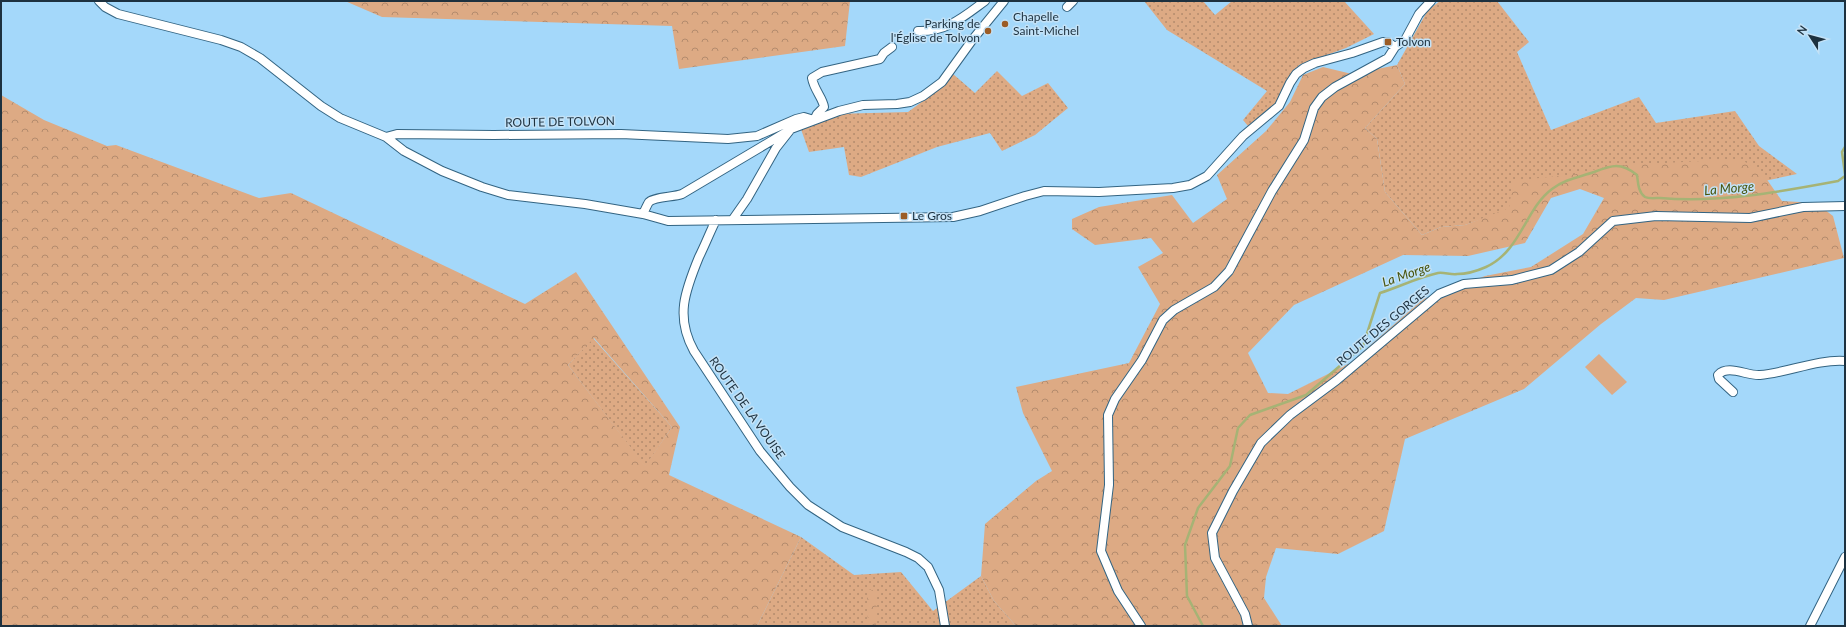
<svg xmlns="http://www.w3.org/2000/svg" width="1846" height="627" font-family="Lato,sans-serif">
	<defs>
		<pattern id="grass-dots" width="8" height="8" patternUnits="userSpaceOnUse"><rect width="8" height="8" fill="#ddaa84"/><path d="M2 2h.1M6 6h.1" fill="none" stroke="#b38b6d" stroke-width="1.8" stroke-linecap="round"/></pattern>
		<pattern id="forest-crowns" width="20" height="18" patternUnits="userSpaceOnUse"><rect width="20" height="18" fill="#ddaa84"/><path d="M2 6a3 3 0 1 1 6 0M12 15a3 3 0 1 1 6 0" fill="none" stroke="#b38b6d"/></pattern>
	</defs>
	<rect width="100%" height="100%" fill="#a4d8fa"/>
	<path fill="url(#grass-dots)" d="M1144,1H1203L1215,15L1232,1H1344L1374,34L1346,48L1299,65L1275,104L1248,126L1243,120L1267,91L1167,30Z
		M1440,1H1497L1529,42L1517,52L1551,130L1639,97L1656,123L1735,111L1759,146L1797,174L1755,183L1637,165L1465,225L1441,227L1422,235L1385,192L1377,139L1365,128L1405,84L1397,65L1428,10Z
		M997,71L1022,96L1048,83L1068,108L1035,135L1002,151L990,133L937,147L861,177L849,175L844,147L809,152L796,115L908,112L934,93L953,74L975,93Z
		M593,338L672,427L645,467L568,365Z
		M801,537L854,575L901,572L933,611L981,576L994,601L1016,626H757Z"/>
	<path fill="url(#forest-crowns)" fill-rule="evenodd" d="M345,1H850L845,46L679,69L672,26L382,17Z
		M1397,65L1405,84L1365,128L1377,139L1385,192L1422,235L1441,227L1465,225L1509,208L1513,181L1576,174L1609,166L1740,159L1761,171L1782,201L1816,203L1833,216L1844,258L1664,300L1636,298L1601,324L1524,389L1405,439L1384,531L1338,554L1276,548L1266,577L1264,598L1282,626H1016L994,601L981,576L985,524L1036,481L1052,471L1023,413L1016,387L1129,363L1160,304L1138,267L1163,253L1151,238L1095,245L1072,229V219L1099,207L1172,195L1193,223L1227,199L1217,175L1266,131L1290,102L1303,75L1323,67L1352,74ZM1580,189L1604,198L1583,234L1531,267L1485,276L1423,299L1350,363L1288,394L1268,393L1248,353L1294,305L1403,255L1468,256L1525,243L1551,198Z
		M1,95L44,120L107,146L116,145L259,198L291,193L525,304L576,272L680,427L669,475L801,537L757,626H1ZM594,338L672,427L645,466L568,365Z
		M867,589L877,591L876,626H868Z"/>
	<path fill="#ddaa84" d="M1599,354L1627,382L1612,395L1585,367Z"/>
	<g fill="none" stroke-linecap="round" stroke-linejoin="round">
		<path stroke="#a6b375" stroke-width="2.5" d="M1845,147L1842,152L1845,174
			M1203,626L1187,596L1185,545L1198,508L1230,466L1238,428L1250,415L1306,395L1363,346L1380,293C1399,287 1419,277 1438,273C1444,272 1451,275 1457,274C1466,274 1477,271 1486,267C1521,251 1525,209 1552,189C1565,179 1580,177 1594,172C1612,165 1621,162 1637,175C1638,182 1638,192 1645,197C1649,199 1655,198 1660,198C1720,203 1779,192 1838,181L1845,176"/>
		<defs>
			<path id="street" d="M99,1L105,7L118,14L221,40L241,47L260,58L321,106L340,118L386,137L404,151L442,171L482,187L508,195L585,204L643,214L668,221L953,217L980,211L1025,196L1044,191L1099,192L1173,188L1190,185L1207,176L1243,136L1279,106L1290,83L1296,74L1304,68L1315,63L1352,53L1383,42H1388L1395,47
				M1067,7L1073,1
				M918,31C947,32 963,17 985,1
				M1395,47L1405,40L1419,14L1431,1
				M814,120L817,114L824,107C823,98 814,90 812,78L822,72L880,59L884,53L892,47
				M386,137L397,134L494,135L621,134L728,139L757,136L796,119L804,117L814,120
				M643,214C645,210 647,205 649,202C654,197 674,197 682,194L788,131
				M733,219L747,199L776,148L791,129L839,111L863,105L897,104L910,102L923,96L942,82L973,39L1004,1
				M716,220C710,232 705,245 699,257C685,291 675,317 694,351L760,451L790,487L808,505L842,527L906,552L918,558L928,567L939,590L945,626
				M1733,392L1719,379L1718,375C1728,364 1747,376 1760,375C1787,373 1817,359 1845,361
				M1141,626L1118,591L1101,551L1109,485L1108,415L1115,399L1142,360L1163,320L1174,310L1214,287L1229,271L1272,191L1304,140L1314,108L1322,97L1335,87L1388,58L1395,47
				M1248,626L1245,614L1215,558L1212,533L1233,491L1261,443L1290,415L1337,380L1439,294L1464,284L1512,280L1551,270L1579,252L1613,221L1656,216L1750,218L1803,207L1845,206
				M1810,626L1845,557"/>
		</defs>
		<use href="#street" stroke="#336482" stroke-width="10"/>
		<use href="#street" stroke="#fff" stroke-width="8"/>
	</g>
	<g fill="#9c5c25" stroke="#c3e2f7" stroke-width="1.5">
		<circle cx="1005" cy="24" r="4"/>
		<circle cx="988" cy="31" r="4"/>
		<rect x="1384" y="38" width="8" height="8" rx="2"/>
		<rect x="900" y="212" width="8" height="8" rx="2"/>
	</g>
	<g text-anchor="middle" stroke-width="3" stroke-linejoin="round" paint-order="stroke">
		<g font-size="12" fill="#1d313f" stroke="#c3e2f7" text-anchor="start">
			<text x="1013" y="21">Chapelle<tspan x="1013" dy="14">Saint-Michel</tspan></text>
			<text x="980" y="28" text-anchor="end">Parking de<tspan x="980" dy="14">l'Église de Tolvon</tspan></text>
			<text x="1396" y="46">Tolvon</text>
			<text x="912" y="220">Le Gros</text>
		</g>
		<g font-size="12" fill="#1d313f" stroke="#c3e2f7">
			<text transform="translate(560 122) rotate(-1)" y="4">ROUTE DE TOLVON</text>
			<text transform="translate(1383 326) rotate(-40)" y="4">ROUTE DES GORGES</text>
			<text transform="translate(747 408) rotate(55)" y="4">ROUTE DE LA VOUISE</text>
		</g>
		<g font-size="13" font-style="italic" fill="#475209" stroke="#c3e2f7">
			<text transform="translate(1729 188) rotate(-5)" y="5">La Morge</text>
			<text transform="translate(1406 274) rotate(-19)" y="5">La Morge</text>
		</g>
	</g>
	<rect width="1846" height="627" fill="none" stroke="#1d313f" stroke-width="4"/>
	<g transform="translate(1810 36) rotate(306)" stroke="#c3e2f7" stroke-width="3" paint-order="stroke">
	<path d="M0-3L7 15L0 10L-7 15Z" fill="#1d313f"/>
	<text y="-6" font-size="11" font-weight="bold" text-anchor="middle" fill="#1d313f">N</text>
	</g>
</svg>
